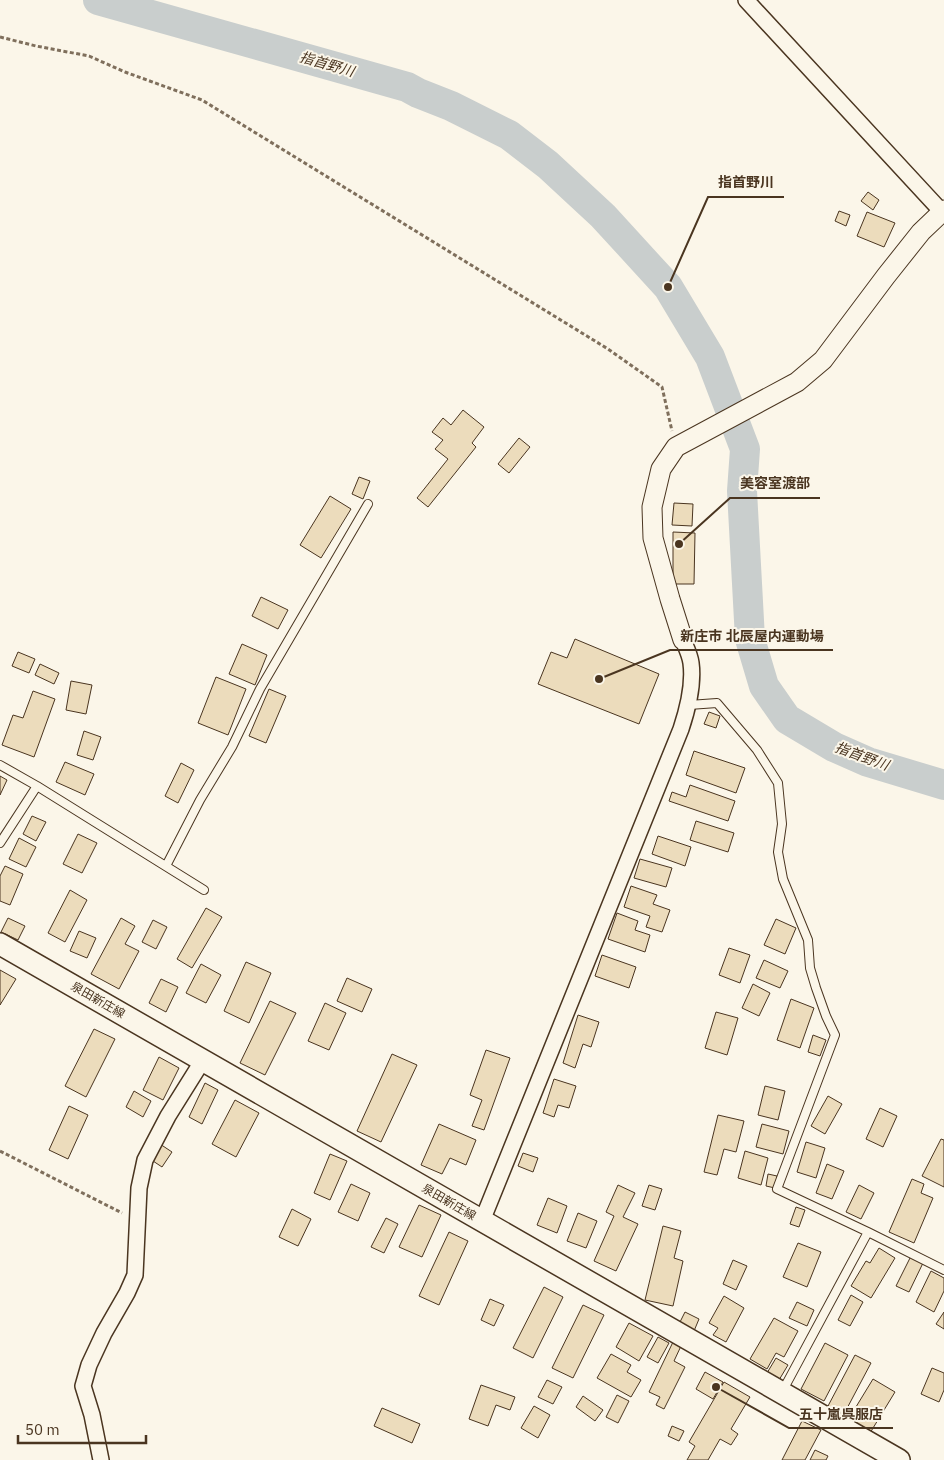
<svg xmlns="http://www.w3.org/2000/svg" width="944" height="1460" font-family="'IBM Plex Sans','Noto Sans JP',sans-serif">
	<rect width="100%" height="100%" fill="#fbf6e9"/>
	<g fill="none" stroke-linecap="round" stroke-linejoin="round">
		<path stroke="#c9cecd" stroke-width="30" d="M98,0L407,87L418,93L451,106L509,135L548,165L603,216L668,287L710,357L745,449L742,491L750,639L764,686L787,719L834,747L868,762L944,785"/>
	</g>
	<path fill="#ecdcbc" stroke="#4a3520" d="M868,192L879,200L873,210L861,201Z
		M839,211L850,215L846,226L835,221Z
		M867,212L895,223L884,247L857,236Z
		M463,410L484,427L472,443L476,447L428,507L417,498L448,459L435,449L443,440L432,432L443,418L451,425Z
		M519,438L530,447L509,473L498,464Z
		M359,477L370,481L363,499L352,494Z
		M330,496L351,509L321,558L300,545Z
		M674,503L693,504L692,526L672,525Z
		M673,532L695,533L694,584H673Z
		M261,597L288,610L278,629L252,616Z
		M575,639L659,674L639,724L538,684L551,652L567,658Z
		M242,644L267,655L255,685L229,674Z
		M18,652L35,659L29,673L12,666Z
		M40,664L59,673L54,684L35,675Z
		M216,677L246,689L228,735L198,723Z
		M71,681L92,685L86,714L66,710Z
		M269,689L286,696L266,743L249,736Z
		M33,691L55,699L34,757L2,745L13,715L23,718Z
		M709,712L720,716L716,728L704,724Z
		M84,731L101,737L93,760L77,755Z
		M694,751L745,768L736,793L686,775Z
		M65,762L94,774L85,795L56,782Z
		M181,763L194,770L178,803L165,796Z
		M0,776L7,780L0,795Z
		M690,785L735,801L728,821L669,801L672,792L686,797Z
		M32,816L46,822L36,841L23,834Z
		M696,821L734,833L728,852L690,840Z
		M78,834L97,843L82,873L63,864Z
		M658,836L691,847L685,866L652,854Z
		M19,838L36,847L26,867L9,859Z
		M640,859L672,868L666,887L634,878Z
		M5,866L23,874L10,905L0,901V876Z
		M631,886L657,895L653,904L670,910L662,932L646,927L650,916L624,907Z
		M70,890L87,900L65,942L48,933Z
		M206,908L222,917L192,968L177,959Z
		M617,913L638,921L635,930L650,935L645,952L608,939Z
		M8,918L25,926L18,940L1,932Z
		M121,918L135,926L125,944L139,951L119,989L91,974Z
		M776,919L796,928L785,954L764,945Z
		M153,920L167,927L156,949L142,942Z
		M79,931L96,938L87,958L70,951Z
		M729,948L750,955L740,983L719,975Z
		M602,955L636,967L629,988L595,976Z
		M764,960L788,971L780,988L756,978Z
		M246,962L271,973L249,1023L224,1011Z
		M201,964L221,975L206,1003L186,993Z
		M0,970L16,979L0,1005Z
		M347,978L372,989L362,1012L337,1001Z
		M161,979L178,987L166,1012L149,1003Z
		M753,984L770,993L759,1016L742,1008Z
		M791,999L814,1008L800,1048L777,1040Z
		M270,1001L296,1013L265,1075L240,1063Z
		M325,1003L346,1013L329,1050L308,1041Z
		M716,1012L738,1018L727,1055L705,1048Z
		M578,1015L599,1022L591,1047L583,1044L575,1068L563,1063Z
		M94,1029L115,1039L86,1097L65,1086Z
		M813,1035L826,1040L820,1056L808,1052Z
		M486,1050L510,1058L484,1130L472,1126L482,1100L470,1095Z
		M392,1054L417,1065L381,1142L357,1131Z
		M159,1057L179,1068L163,1100L143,1090Z
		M554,1079L576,1086L569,1108L558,1105L554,1117L543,1113Z
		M205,1083L218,1090L202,1124L189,1117Z
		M765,1086L785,1091L778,1120L758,1115Z
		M134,1091L151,1101L143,1117L126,1107Z
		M828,1096L842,1104L825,1134L811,1126Z
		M235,1100L259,1113L236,1157L212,1144Z
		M69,1106L88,1115L68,1159L49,1150Z
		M880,1108L897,1116L883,1147L866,1139Z
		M718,1115L744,1121L736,1152L724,1149L717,1175L704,1172Z
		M439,1124L476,1140L466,1165L450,1158L442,1174L421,1165Z
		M762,1124L789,1131L783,1154L756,1147Z
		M941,1139L944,1140V1187L922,1176Z
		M806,1142L825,1148L816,1178L797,1172Z
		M160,1144L172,1152L162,1167L150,1159Z
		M745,1151L768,1158L761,1185L738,1178Z
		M523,1153L538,1158L533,1172L518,1166Z
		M330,1154L347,1161L330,1200L314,1193Z
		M827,1164L844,1171L832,1199L816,1193Z
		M768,1174L777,1176L775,1188L766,1186Z
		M912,1179L924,1184L921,1193L933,1198L914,1243L889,1232Z
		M351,1184L370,1193L358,1221L338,1212Z
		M618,1185L635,1193L623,1217L638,1224L616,1271L594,1261L614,1216L606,1212Z
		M649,1185L662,1189L655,1210L642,1206Z
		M859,1185L874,1193L861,1219L846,1212Z
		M548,1198L567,1206L557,1233L537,1225Z
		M419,1205L441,1215L422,1257L399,1247Z
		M796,1207L805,1210L799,1227L790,1224Z
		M292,1209L311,1219L298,1246L279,1237Z
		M578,1213L597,1221L586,1248L567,1241Z
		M386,1218L398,1224L384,1253L371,1247Z
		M663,1226L681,1231L674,1258L683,1261L673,1306L645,1300Z
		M449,1232L468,1241L439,1305L419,1296Z
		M798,1243L821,1252L807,1287L783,1277Z
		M879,1248L895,1258L871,1298L851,1286L866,1261L870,1263Z
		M911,1256L923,1263L909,1292L896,1286Z
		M733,1260L747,1266L736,1290L723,1284Z
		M931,1271L944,1278V1291L934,1312L916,1302Z
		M544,1287L563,1297L533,1358L513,1348Z
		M851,1295L863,1302L850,1326L838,1320Z
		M724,1296L744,1308L726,1342L713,1335L718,1328L709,1323Z
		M490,1299L504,1305L494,1326L481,1320Z
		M797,1302L814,1310L807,1326L789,1318Z
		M583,1305L604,1315L573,1378L552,1368Z
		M685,1312L699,1319L694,1331L679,1324Z
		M944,1312V1329L936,1324Z
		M774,1318L798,1331L784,1357L776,1353L767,1369L750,1359Z
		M629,1323L653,1336L639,1361L616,1347Z
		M658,1337L669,1343L658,1363L647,1357Z
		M673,1342L681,1346L674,1361L685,1367L664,1409L656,1405L660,1397L649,1392Z
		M825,1343L848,1355L824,1401L801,1389Z
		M611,1354L631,1365L627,1372L641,1380L631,1397L597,1378Z
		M855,1355L871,1363L844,1414L828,1406Z
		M776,1358L788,1365L779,1380L767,1373Z
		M932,1368L944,1373V1390L939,1402L921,1394Z
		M705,1372L723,1382L713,1399L696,1389Z
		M873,1379L895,1392L870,1433L848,1420Z
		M547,1380L562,1387L553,1404L538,1397Z
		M724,1382L750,1397L731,1429L738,1434L731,1445L720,1439L708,1460H687L695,1446L689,1442Z
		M481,1385L515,1397L510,1410L496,1405L488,1426L469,1419Z
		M617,1395L629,1401L618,1423L606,1417Z
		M583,1396L603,1410L595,1421L576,1407Z
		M534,1406L550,1415L538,1438L521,1428Z
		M382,1408L420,1424L412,1443L374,1426Z
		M802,1421L821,1430L805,1460H782Z
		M672,1426L684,1431L679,1441L668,1436Z
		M815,1450L828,1456L826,1460H810Z"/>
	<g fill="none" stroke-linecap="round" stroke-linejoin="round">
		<defs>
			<path id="service" d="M689,705L717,703L757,750L778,783L782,824L778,852L783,879L808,940L810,968L816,988L826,1016L835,1035L777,1189L868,1232L782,1392
				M0,765L37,786L204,890
				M0,843L37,786
				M166,866L200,800L232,747L260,689L368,504
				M868,1232L944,1270"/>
			<path id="minor" d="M746,0L942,212
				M482,1221L681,729C688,708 694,685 691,663C690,655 686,647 683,640
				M101,1460L92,1415L83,1386L89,1365L104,1333L127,1293L135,1275L139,1188L145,1160L168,1116L203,1060"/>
			<path id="tertiary" d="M683,640L670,599L653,538L652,507L661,469L676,447L797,382L823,360L886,276L921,232L944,210"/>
			<path id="secondary" d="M0,944L899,1460"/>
		</defs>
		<use href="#service" stroke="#4a3520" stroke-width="10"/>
		<use href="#minor" stroke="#4a3520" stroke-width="18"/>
		<use href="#tertiary" stroke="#4a3520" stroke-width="21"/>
		<use href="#secondary" stroke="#4a3520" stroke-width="24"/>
		<path stroke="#7f6f5c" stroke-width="3" stroke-dasharray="4 2.5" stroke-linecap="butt" d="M0,37L36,46L89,56L125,72L202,100L608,349L662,387L672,431
			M0,1151L122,1213"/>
		<use href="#service" stroke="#fbf6e9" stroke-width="8"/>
		<use href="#minor" stroke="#fbf6e9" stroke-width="15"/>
		<use href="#tertiary" stroke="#fbf6e9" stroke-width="19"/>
		<use href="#secondary" stroke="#fbf6e9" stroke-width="21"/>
	</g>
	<g text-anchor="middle" stroke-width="4" stroke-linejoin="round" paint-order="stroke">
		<g font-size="12" fill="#4a3520" stroke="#fbf6e9">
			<text transform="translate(98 1000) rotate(30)" y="4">泉田新庄線</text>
			<text transform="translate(449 1202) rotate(30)" y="4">泉田新庄線</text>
		</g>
		<g font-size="14" font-style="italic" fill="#4a3520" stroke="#fbf6e9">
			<text transform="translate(327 64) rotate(16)" y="5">指首野川</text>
			<text transform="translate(862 756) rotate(20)" y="5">指首野川</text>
		</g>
	</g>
	<path fill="none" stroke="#4a3520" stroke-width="2" d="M668 287L708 197H784M679 544L730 498H820M599 679L670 650H833M716 1387L789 1428H893"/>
	<g fill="#4a3520" stroke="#fbf6e9" stroke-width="2">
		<circle cx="668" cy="287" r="5"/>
		<circle cx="679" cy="544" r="5"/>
		<circle cx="599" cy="679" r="5"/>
		<circle cx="716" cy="1387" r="5"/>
	</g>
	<g font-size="14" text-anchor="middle" font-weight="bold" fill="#4a3520" stroke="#fbf6e9" stroke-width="4" stroke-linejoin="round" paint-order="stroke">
		<text x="746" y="187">指首野川</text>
		<text x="775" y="488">美容室渡部</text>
		<text x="752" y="641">新庄市 北辰屋内運動場</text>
		<text x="841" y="1419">五十嵐呉服店</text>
	</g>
	<path d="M18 1435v8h128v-8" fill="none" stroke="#4a3520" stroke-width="2.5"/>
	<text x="25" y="1435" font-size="15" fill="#4a3520" stroke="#fbf6e9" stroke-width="4" paint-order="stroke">50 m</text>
</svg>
